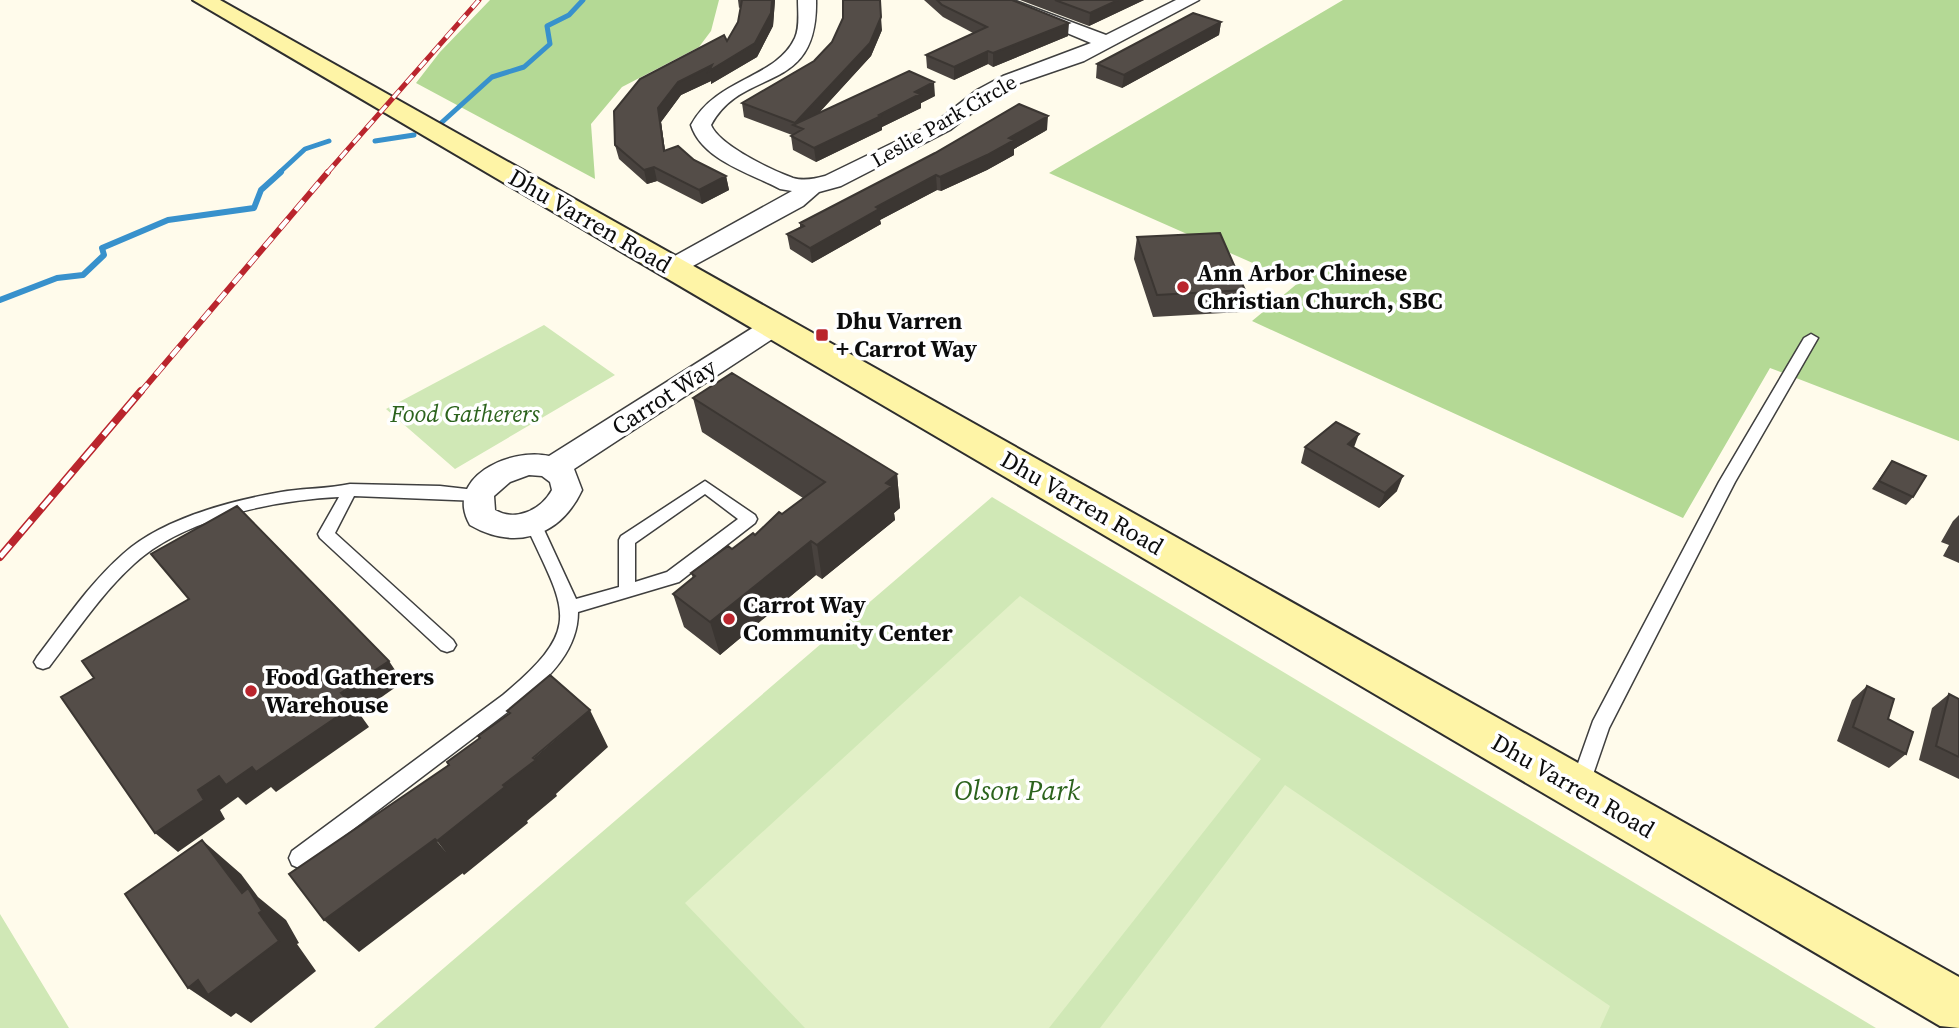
<svg xmlns="http://www.w3.org/2000/svg" width="1959" height="1028" font-family="'Source Serif 4',serif">
	<rect width="100%" height="100%" fill="#fffbeb"/>
	<path fill="#d0e8b6" d="M544,325L615,375L455,469L386,409Z
		M992,497L1876,1028H374Z
		M0,914L69,1028H0Z"/>
	<path fill="#b4d995" d="M490,0H719L711,31L699,47L622,87L591,124L595,179L416,83L440,52Z
		M1343,0H1959V441L1770,368L1683,518L1252,321L1298,283L1049,173Z"/>
	<path fill="#e2f0c7" d="M1020,596L1261,759L1049,1028H805L685,903Z
		M1285,785L1610,1006L1600,1028H1100Z"/>
	<g fill="none" stroke-linecap="round" stroke-linejoin="round">
		<path stroke="#3891cc" stroke-width="5" d="M440,124L492,77L524,67L550,44L547,26L569,15L583,0
			M375,141L414,135
			M279,173L305,149L329,141"/>
		<path stroke="#3891cc" stroke-width="6" d="M0,300L57,278L83,275L104,255L102,248L168,220L254,208L261,190L281,172"/>
		<defs>
			<path id="lane" d="M1811,334L1818,338L1735,482L1609,728L1587,792L1580,795L1573,792L1570,786L1593,721L1719,482L1804,338Z
				M705,481L755,515L757,519L755,523L679,582L578,612C578,649 551,675 526,698L306,865L299,868L292,865L289,858L292,851L503,695C586,626 565,611 525,523L527,519H539L576,599L619,587V540L621,536ZM705,494L738,519L667,572L635,582V543Z
				M350,484L440,486L484,491L487,495L479,501L354,496L335,533L453,640L456,645L453,650L447,652L441,650L320,538L318,534L339,497C274,500 182,519 134,564C101,594 76,632 49,667L43,669L37,667L34,662L37,657C64,622 89,584 123,554C162,519 230,501 281,492C304,488 327,489 350,484Z"/>
			<path id="street" d="M798,0H816C818,97 743,65 711,125C719,145 771,170 793,178C804,181 814,179 825,176L936,122L977,90L1003,76L1091,43L988,0H1013L1106,35L1176,0H1199L1084,61L1017,84L991,98L950,130L841,186L819,192L803,206L680,273H662L659,268L662,263L792,191L780,189C750,173 702,160 691,125C717,77 776,79 795,38C800,27 798,12 798,0Z
				M774,318L783,320L787,326L783,332L574,469L582,490C560,537 515,551 470,525C443,478 510,447 549,456L765,320ZM529,475L542,476L550,482L552,490C541,510 516,522 495,510L494,496L510,482Z"/>
			<path id="secondary" d="M193,0H220L1959,977V1028L1940,1026Z"/>
		</defs>
		<use href="#lane" stroke="#3f3f3f" stroke-width="3"/>
		<use href="#street" stroke="#3f3f3f" stroke-width="3"/>
		<use href="#secondary" stroke="#2e2e2e" stroke-width="4"/>
		<use href="#lane" fill="#fff" fill-rule="evenodd"/>
		<use href="#street" fill="#fff" fill-rule="evenodd"/>
		<use href="#secondary" fill="#fef4a6" fill-rule="evenodd"/>
		<defs>
			<path id="rail-far2" d="M327,173L479,0"/>
			<path id="rail-far1" d="M140,393L328,172"/>
			<path id="rail" d="M0,557L141,391"/>
		</defs>
		<use href="#rail-far2" stroke="#ba252d" stroke-width="5"/>
		<use href="#rail-far1" stroke="#ba252d" stroke-width="6"/>
		<use href="#rail" stroke="#ba252d" stroke-width="8"/>
		<use href="#rail-far2" stroke="#fff" stroke-width="3.5" stroke-dasharray="10" stroke-linecap="butt"/>
		<use href="#rail-far1" stroke="#fff" stroke-width="4.5" stroke-dasharray="12" stroke-linecap="butt"/>
		<use href="#rail" stroke="#fff" stroke-width="5" stroke-dasharray="16" stroke-linecap="butt"/>
	</g>
	<path fill="#48423e" d="M738,0H775L773,26L757,57L711,84V81L681,95L661,122L665,151L694,160L726,176L729,190L702,204L657,181L647,184L619,159L615,145L727,41L738,22L741,7L739,8Z
		M924,0H1012L1068,36L993,67L988,64L954,80L927,68L926,55L973,33L943,17Z
		M1020,0H1144L1089,26Z
		M1221,22L1219,35L1122,88L1096,78L1097,64Z
		M882,30L871,56L819,113L935,96L921,103V108L882,127V130L816,162L793,150L791,136L792,135L744,117L742,103Z
		M1047,130L1014,149V155L987,170L941,191L937,190L880,220L881,224L812,263L790,249L787,234L800,227V223Z
		M1137,237L1245,290L1241,312L1153,317L1134,259Z
		M693,398L897,474L900,508L894,513L895,520L822,579L816,575L720,655L684,627L673,594L693,578L691,573L755,535L803,498L702,432Z
		M1305,447L1354,448L1397,491L1379,508L1301,463Z
		M1892,461L1913,497L1906,505L1872,489Z
		M1959,515V563L1943,556L1949,545L1941,542L1953,521Z
		M1867,686L1888,719L1906,754L1889,768L1837,741L1852,700Z
		M1949,694L1959,699V779L1919,760L1932,708Z"/>
	<path fill="#3b3632" d="M772,0H775L773,26L757,57L711,84V81L681,95L661,122L667,165L664,151L658,108L678,82L712,65Z
		M1118,0H1144L1089,26L1090,13Z
		M881,17L882,30L871,56L803,130L795,123Z
		M1221,22L1219,35L1122,88L1124,75Z
		M1069,23L1068,36L993,67V53Z
		M988,51V64L954,80V67Z
		M934,82L935,96L921,103V108L882,127V130L816,162L814,148L879,115L915,92Z
		M1048,116L1047,130L1014,149V155L987,170L941,191L940,177Z
		M654,167L657,181L647,184L644,170Z
		M936,175L937,190L880,220L881,224L812,263L810,248L876,207Z
		M726,176L729,190L702,204L699,190Z
		M1359,434L1353,450L1348,444Z
		M897,474L900,508L894,513L895,520L822,579L817,545L886,483Z
		M1403,476L1397,491L1379,508L1385,493Z
		M811,541L816,575L720,655L710,622Z
		M389,661L403,682L359,713L369,727L276,792L271,787L246,805L238,797L220,810L225,819L178,852L155,833L198,790Z
		M590,710L608,747L556,794L557,796L527,821L528,823L464,875L437,841Z
		M435,839L463,873L359,952L324,920Z
		M202,840L241,874L258,897L286,920L299,943L297,944L316,971L251,1023L236,1013L231,1017L188,988L259,913L242,893Z"/>
	<path fill="#544d48" stroke="#3b3632" stroke-width="2" d="M742,0H772L771,13L755,43L709,71L712,65L678,82L658,108L664,151L678,146L694,160L726,176L699,190L654,167L644,170L615,145L614,111L640,79L724,35L727,41L738,22Z
		M843,0H880L881,17L870,43L795,123L742,103L814,61L832,42L843,18Z
		M937,0H1012L1069,23L993,53L988,51L954,67L926,55L987,27L942,5Z
		M1055,0H1118L1090,13Z
		M1193,13L1221,22L1124,75L1097,64Z
		M909,71L934,82L915,92L920,94L879,115L881,116L814,148L791,136L803,129L793,125Z
		M1019,104L1048,116L1009,138L1014,140L987,155L940,177L936,175L876,207L879,209L810,248L787,234L804,226L800,223L935,153Z
		M1220,233L1245,290L1157,295L1137,237Z
		M732,373L897,474L886,483L892,486L817,545L811,541L710,622L673,594L695,576L691,573L728,546L732,549L753,533L755,535L779,512L782,514L825,482L693,398Z
		M1336,422L1359,434L1348,444L1403,476L1385,493L1305,447Z
		M1892,461L1926,476L1913,497L1879,481Z
		M237,506L389,661L341,693L353,706L256,772L252,767L226,785L219,776L198,790L204,800L155,833L61,697L94,678L82,661L189,599L151,554Z
		M550,675L590,710L533,758L536,760L503,785L505,787L437,841L435,839L324,920L289,874L449,765L447,762L480,738L478,736L510,713L507,711Z
		M1867,686L1894,699L1888,719L1913,732L1906,754L1853,727Z
		M1949,694L1959,699V757L1936,746Z
		M202,840L242,893L248,888L262,911L259,913L279,941L208,995L198,980L188,988L125,894Z"/>
	<g fill="#ba252d" stroke="#fff" stroke-width="2.5">
		<circle cx="1183" cy="287" r="7"/>
		<rect x="815" y="328" width="14" height="14" rx="3.5"/>
		<circle cx="729" cy="619" r="7"/>
		<circle cx="251" cy="691" r="7"/>
	</g>
	<g text-anchor="middle" stroke-width="7" stroke-linejoin="round" paint-order="stroke">
		<g font-size="21" fill="#0c0c0c" stroke="#fff">
			<text transform="translate(944 121) rotate(-30)" y="7">Leslie Park Circle</text>
		</g>
		<g font-size="24" fill="#0c0c0c" stroke="#fff">
			<text transform="translate(590 221) rotate(30)" y="8">Dhu Varren Road</text>
			<text transform="translate(664 397) rotate(-33)" y="8">Carrot Way</text>
			<text transform="translate(1082 503) rotate(30)" y="8">Dhu Varren Road</text>
			<text transform="translate(1573 786) rotate(30)" y="8">Dhu Varren Road</text>
		</g>
		<g font-size="24" font-weight="bold" fill="#0c0c0c" stroke="#fff" text-anchor="start">
			<text x="1197" y="281">Ann Arbor Chinese<tspan x="1197" dy="28">Christian Church, SBC</tspan></text>
			<text x="836" y="329">Dhu Varren<tspan x="836" dy="28">+ Carrot Way</tspan></text>
			<text x="743" y="613">Carrot Way<tspan x="743" dy="28">Community Center</tspan></text>
			<text x="265" y="685">Food Gatherers<tspan x="265" dy="28">Warehouse</tspan></text>
		</g>
		<g font-size="24" font-style="italic" fill="#2c631d" stroke="#fff">
			<text x="465" y="422">Food Gatherers</text>
		</g>
		<g font-size="28" font-style="italic" fill="#2c631d" stroke="#fff">
			<text x="1017" y="800">Olson Park</text>
		</g>
	</g>
</svg>
